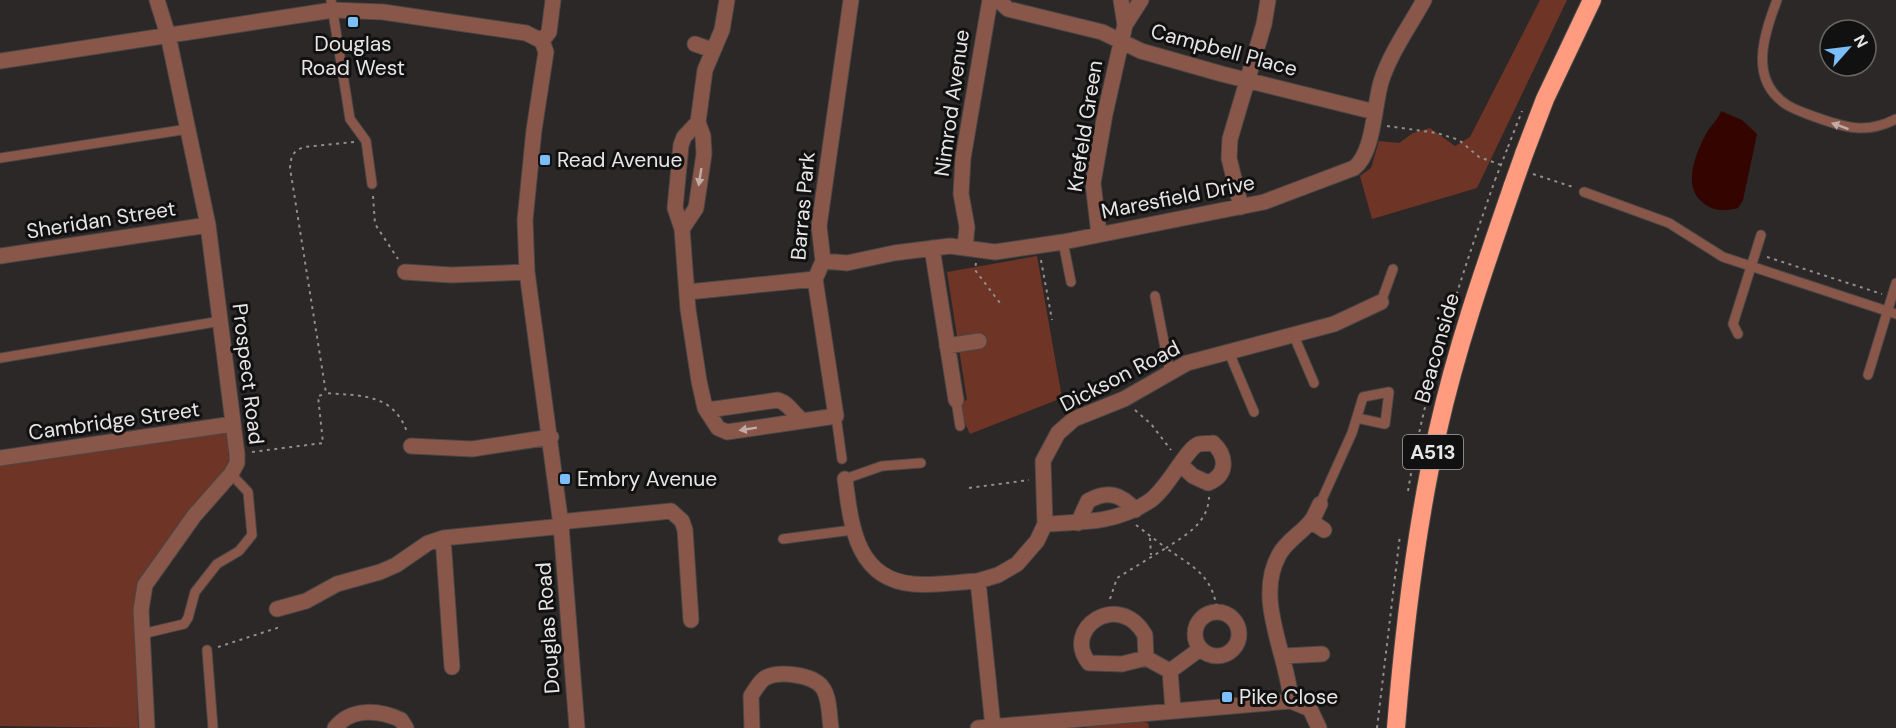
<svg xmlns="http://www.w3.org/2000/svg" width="1896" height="728" font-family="'DM Sans',sans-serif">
	<rect width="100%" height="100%" fill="#2b2827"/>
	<path fill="#6e3526" d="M1540,0H1567L1477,188L1372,219L1360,176L1371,168L1379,141L1399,143L1413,133L1430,128L1455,146L1470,137Z
		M1037,256L1062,398L970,434L964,421L961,402L967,400L947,272Z
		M227,431L229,459L226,467L139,585L135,596L138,728L0,726V464Z
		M1138,720L1148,723L1149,728H1086L1091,723Z"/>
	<path fill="#330400" d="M1721,111L1742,120L1757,134L1743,200L1738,208C1723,212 1710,211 1699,199C1684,182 1696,153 1706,134C1710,126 1719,119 1721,111Z"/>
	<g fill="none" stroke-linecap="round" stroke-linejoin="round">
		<defs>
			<path id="lane" d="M331,0L350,119L366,141L372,184
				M1777,0C1764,35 1748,80 1787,105C1797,111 1810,115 1821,119C1849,129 1869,133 1896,119
				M0,158L188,129
				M1584,192L1669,223L1723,257L1896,314
				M1063,242L1071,282
				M1155,296L1170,373
				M1381,302L1393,269
				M1738,334L1733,324L1761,235
				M1294,336L1314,383
				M1228,350L1254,412
				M0,358L221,321
				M1868,375L1896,283
				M956,400L960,426
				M836,416L842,459
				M845,479L882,466L921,463
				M1320,504L1352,433L1363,397L1389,392L1385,424L1357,418
				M783,539L852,530
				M142,634L184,624L188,618L195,592L217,564L239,551L252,535L248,492L231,474
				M207,650L213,728"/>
			<path id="street" d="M998,0L1008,9L1102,32L1141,51L1222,74L1375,112
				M1125,25L1141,0
				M542,41L546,52L534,130L525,220L527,272L561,525L577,728
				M542,41L549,32L553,0
				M695,44L712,50
				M0,61L333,10L383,12L526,33L542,41
				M698,122L684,137L681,145L675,208L682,229L688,309L699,381L705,408L718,428L727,432L836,416L815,279L823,261L819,226L851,0
				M1241,207L1229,158L1230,139L1264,24L1268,0
				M682,229L696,208L704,154L703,136L698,122L705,70L722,30L727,0
				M1099,234L1093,183L1105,114L1125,25L1121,0
				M932,248L956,400
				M965,248L967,227L961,194L963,158L990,0
				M0,256L208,225
				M823,261L847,263L894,253L950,246L995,252L1063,242L1264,202L1354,168C1374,153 1374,105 1381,82C1390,53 1410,26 1424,0
				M405,272L451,275L527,272
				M688,292L815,279
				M947,346L979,341
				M705,408L715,409L778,400C790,404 792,413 802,420
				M411,446L472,449L551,437
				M0,458L233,424
				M845,479C851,523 855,579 913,584C934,586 957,582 978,581L993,727
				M1311,521L1324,530
				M1078,523L1088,501C1108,490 1121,494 1135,510
				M1045,524C1083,522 1116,523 1148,502C1167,491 1186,448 1199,444C1203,443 1209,444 1213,443C1227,456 1228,475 1208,483L1193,476L1181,465
				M443,538L452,667
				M978,581L998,575L1017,564L1037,541L1045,524L1043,461L1058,433L1074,419L1124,399L1187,363L1334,324L1381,302
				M277,609L306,601L337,584L380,572L396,565L428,543L443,538L554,527L569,521L671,511L682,521L685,530L691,620
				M1195 634a22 22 0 1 1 44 0a22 22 0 1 1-44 0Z
				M1284,656L1322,654
				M1146,658L1145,635C1119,589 1061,629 1089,663L1122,664L1146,658L1170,671
				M1170,671L1173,710
				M1170,671L1200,649
				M1291,701C1288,656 1254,599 1279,555C1286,541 1302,533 1311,521C1315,516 1317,510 1320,504
				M147,728L141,610L145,585L194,516L231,474L237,463V454L208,225L168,35L157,0
				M335,728C351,707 380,710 401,720L406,728
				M752,728L751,696C755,690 759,682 765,678C779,670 813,675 822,687C830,697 829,716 831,728
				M978,728L1291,701L1310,709L1319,728"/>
			<path id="highway" d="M1524,154L1545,99L1592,0
				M1396,728C1404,628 1416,527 1438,430C1457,346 1485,266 1513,185"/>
		</defs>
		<use href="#lane" stroke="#494645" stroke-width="11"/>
		<use href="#street" stroke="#494645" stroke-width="17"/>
		<use href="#highway" stroke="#494645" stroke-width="20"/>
		<path stroke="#918f8e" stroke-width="2" stroke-dasharray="3 4.5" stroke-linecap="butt" d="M1387,126L1437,133L1459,140L1479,157L1504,166
			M354,142L304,147C292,151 291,157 290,168L326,393C361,396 393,393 407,432
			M1508,147L1522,111
			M1533,174L1573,187
			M373,196L375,224L398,259
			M1767,257L1882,294
			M1041,260L1052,320
			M976,263L975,270L1000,303
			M1135,410L1151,424L1171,450
			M252,452L323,443L318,396L325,394
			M969,488L1029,480
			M1408,491C1426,382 1459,283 1495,180
			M1136,525L1166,548C1186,535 1208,523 1209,497
			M1150,538L1151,555
			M1110,599L1117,578L1166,548C1193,567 1213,575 1217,611
			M218,647L277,628V624
			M1377,728L1400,535"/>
		<use href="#lane" stroke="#895749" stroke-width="9"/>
		<use href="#street" stroke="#895749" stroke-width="15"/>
		<use href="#highway" stroke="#ff9b7f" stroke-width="18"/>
		<defs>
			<path id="highway-bridge" d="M1513,185L1524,154"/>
		</defs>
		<use href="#highway-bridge" stroke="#494645" stroke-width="20" stroke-linecap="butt"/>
		<path stroke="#918f8e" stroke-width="2" stroke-dasharray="3 4.5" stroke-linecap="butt" d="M1495,180L1508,147"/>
		<use href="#highway-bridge" stroke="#ff9b7f" stroke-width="18"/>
	</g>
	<defs><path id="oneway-solid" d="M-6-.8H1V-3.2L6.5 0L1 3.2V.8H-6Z" transform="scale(1.5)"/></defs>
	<g fill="#c1aca7">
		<use href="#oneway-solid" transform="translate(1840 126) rotate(-160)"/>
		<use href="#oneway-solid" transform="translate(700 177) rotate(99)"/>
		<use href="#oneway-solid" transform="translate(748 429) rotate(171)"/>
	</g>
	<g fill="#7cbef9" stroke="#121111" stroke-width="2">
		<rect x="347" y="16" width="12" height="12" rx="3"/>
		<rect x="539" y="154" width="12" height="12" rx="3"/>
		<rect x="559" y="473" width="12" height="12" rx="3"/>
		<rect x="1221" y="691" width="12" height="12" rx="3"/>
	</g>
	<g text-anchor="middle" stroke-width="6" stroke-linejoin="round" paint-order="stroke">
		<rect fill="#121111" stroke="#a7a5a5" stroke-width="1.5" x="1403" y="435" width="60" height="34" rx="4.5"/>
		<g font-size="20" font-weight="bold" fill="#e7e5e5">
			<text x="1433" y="459">A513</text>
		</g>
		<g font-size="21" fill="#e7e5e5" stroke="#121111" text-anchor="start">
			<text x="353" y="51" text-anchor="middle">Douglas<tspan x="353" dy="24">Road West</tspan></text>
			<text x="557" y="167">Read Avenue</text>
			<text x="577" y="486">Embry Avenue</text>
			<text x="1239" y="704">Pike Close</text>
		</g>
		<g font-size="21" fill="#e7e5e5" stroke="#121111">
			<text transform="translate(1224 50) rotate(15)" y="7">Campbell Place</text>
			<text transform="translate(952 103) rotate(-82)" y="7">Nimrod Avenue</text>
			<text transform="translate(1085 126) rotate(-81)" y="7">Krefeld Green</text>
			<text transform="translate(1178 197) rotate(-11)" y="7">Maresfield Drive</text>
			<text transform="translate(803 206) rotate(-85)" y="7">Barras Park</text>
			<text transform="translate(101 220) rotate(-9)" y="7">Sheridan Street</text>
			<text transform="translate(1437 348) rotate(-74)" y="7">Beaconside</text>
			<text transform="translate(248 374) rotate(83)" y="7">Prospect Road</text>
			<text transform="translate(1120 376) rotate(-27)" y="7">Dickson Road</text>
			<text transform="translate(114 421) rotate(-8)" y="7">Cambridge Street</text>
			<text transform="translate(548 628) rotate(-94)" y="7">Douglas Road</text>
		</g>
	</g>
	<g transform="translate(1848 48) rotate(62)"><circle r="28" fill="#121111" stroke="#676666" stroke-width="1.5"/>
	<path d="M0-4.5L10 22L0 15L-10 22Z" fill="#7cbef9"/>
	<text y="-9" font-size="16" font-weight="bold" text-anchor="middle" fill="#e7e5e5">N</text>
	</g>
</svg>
